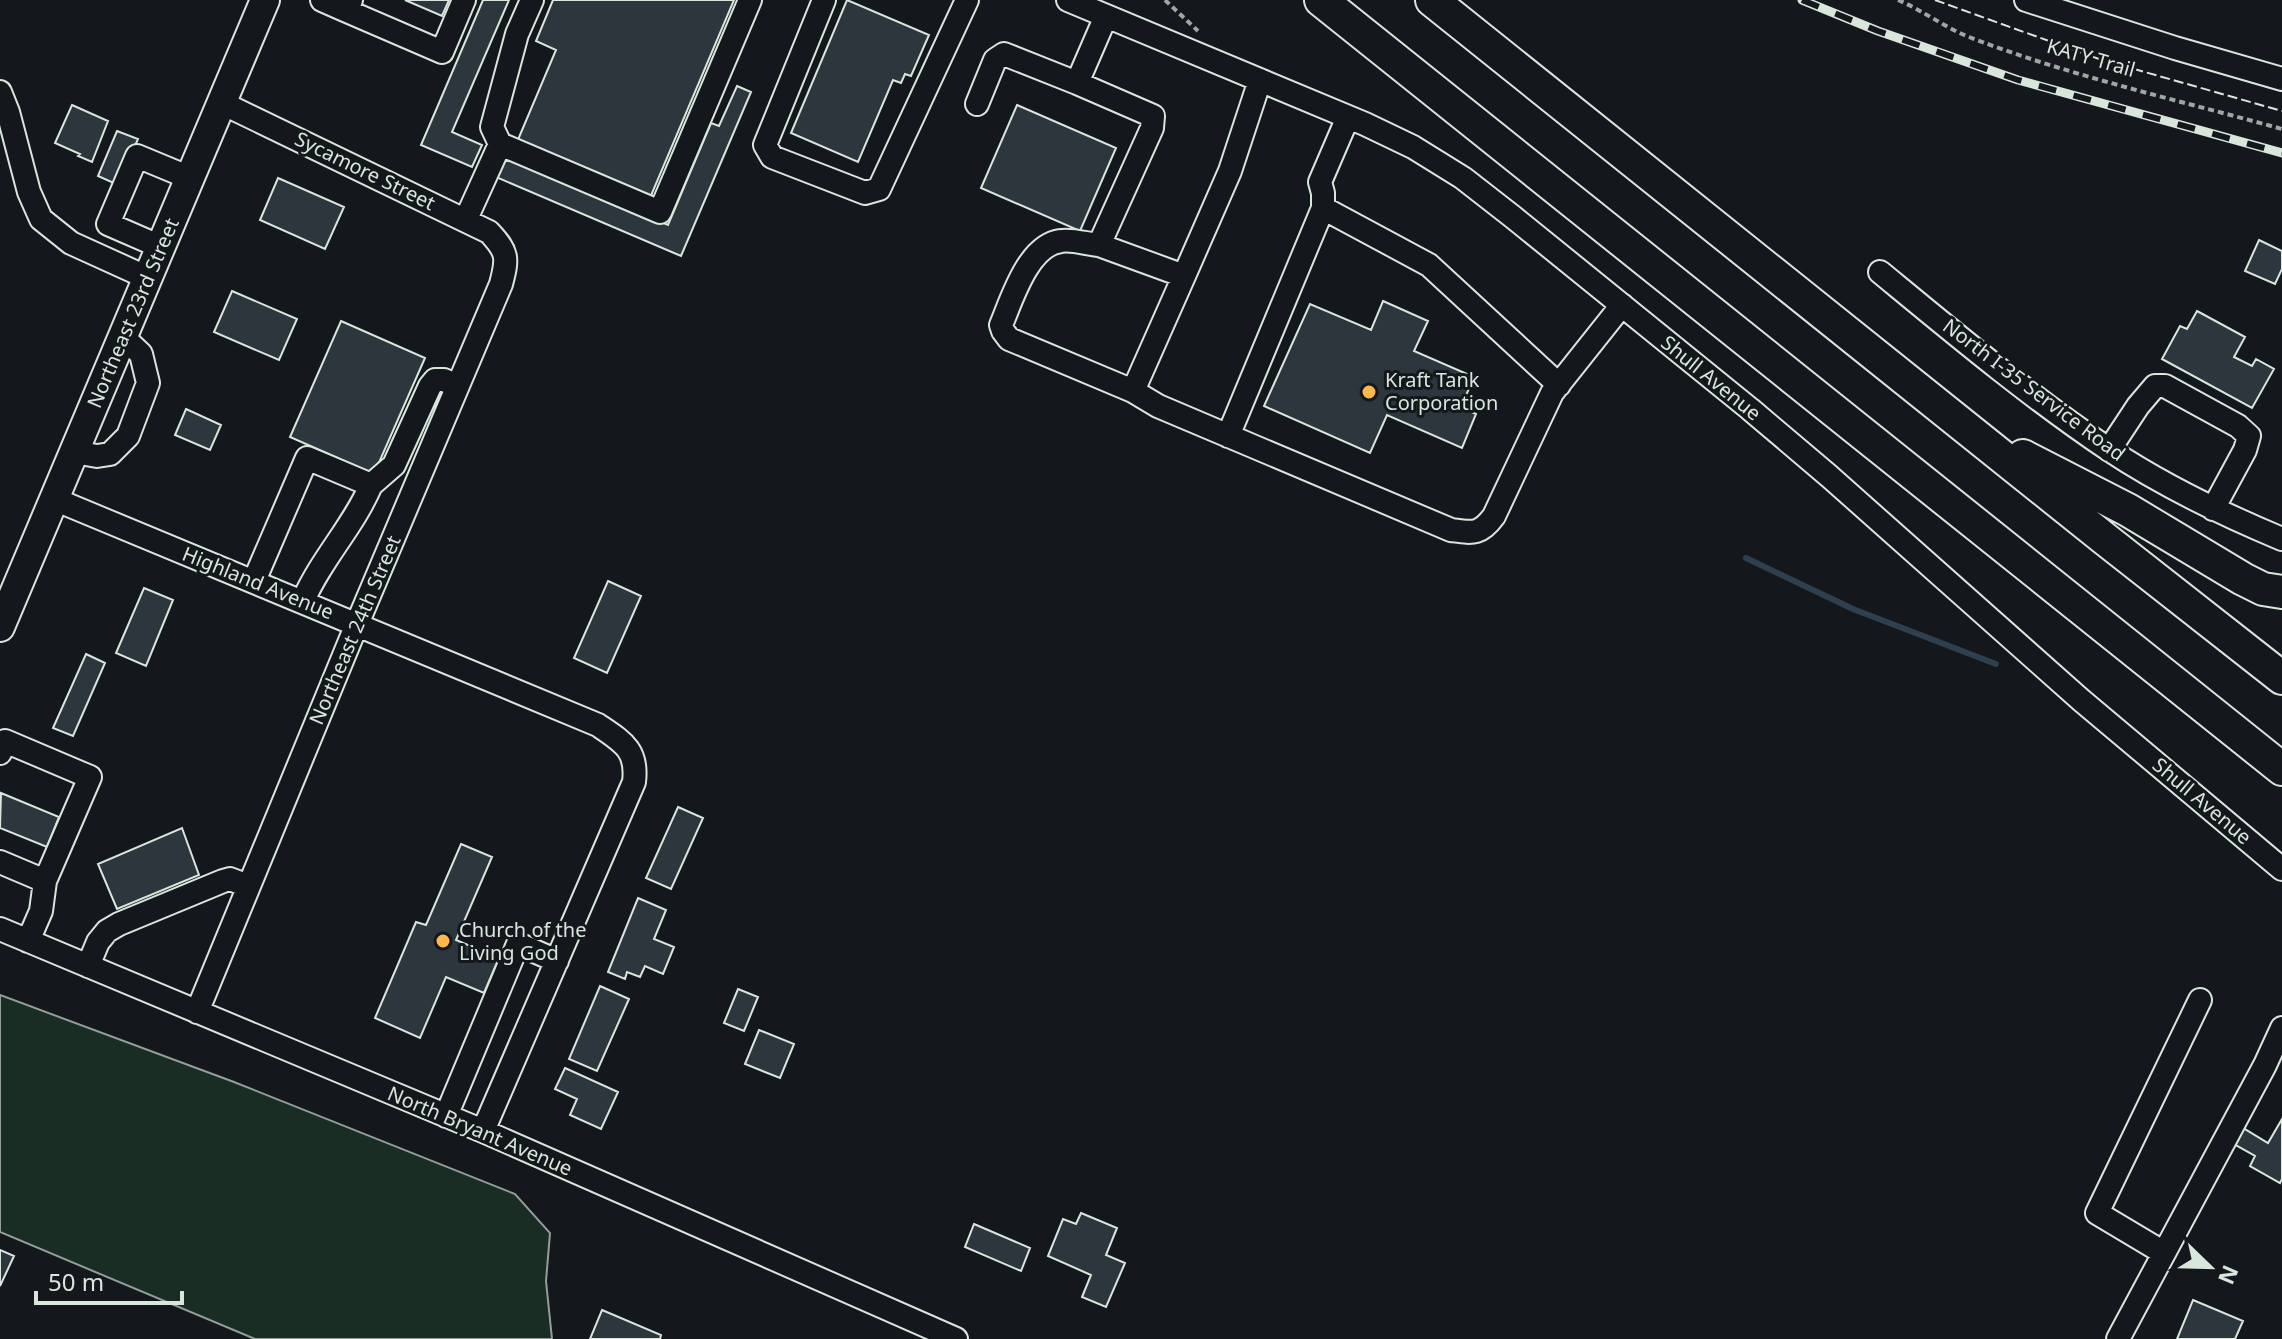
<svg xmlns="http://www.w3.org/2000/svg" width="2282" height="1339" font-family="'Noto Sans',sans-serif">
	<rect width="100%" height="100%" fill="#14181c"/>
	<path fill="#1a2d24" stroke="#939e99" stroke-width="2" d="M0,995L234,1082L515,1194L550,1233L546,1281L552,1339H255L0,1232Z"/>
	<g fill="none" stroke-linecap="round" stroke-linejoin="round">
		<path stroke="#2f3f4d" stroke-width="6" d="M1746,558L1853,609L1996,664"/>
	</g>
	<path fill="#2c363c" stroke="#d8e6dc" stroke-width="2" d="M405,0H449L442,16Z
		M483,0H509L452,132L482,145L472,167L421,145Z
		M553,0H734L650,198L517,142L556,50L536,41Z
		M847,0L929,35L911,76L905,74L901,83L893,80L858,162L791,133Z
		M737,86L751,92L681,256L496,177L505,155L668,225L711,123L719,126Z
		M72,105L108,121L92,162L78,156L80,154L55,143Z
		M1017,105L1116,148L1080,231L981,188Z
		M117,131L138,139L118,185L98,176Z
		M278,178L344,207L325,249L260,220Z
		M2259,240L2282,251V269L2275,284L2245,271Z
		M232,291L297,319L279,360L214,332Z
		M1383,301L1428,321L1414,351L1474,377L1461,407L1476,414L1462,448L1387,415L1370,453L1264,406L1310,304L1371,330Z
		M2197,311L2245,337L2234,357L2252,366L2256,359L2274,369L2252,408L2162,359L2180,326L2187,329Z
		M341,321L425,358L374,474L290,437Z
		M186,409L221,425L210,450L175,435Z
		M608,581L641,596L607,673L574,658Z
		M144,588L173,600L146,666L116,653Z
		M86,654L105,663L73,736L53,728Z
		M1,793L59,817L47,847L0,828Z
		M678,807L703,818L671,889L646,878Z
		M182,828L199,875L117,909L98,864Z
		M461,844L492,857L456,940L499,958L484,993L446,977L420,1038L375,1018L416,922L426,925Z
		M638,898L666,910L654,939L674,947L663,974L645,966L640,977L627,972L625,979L608,972Z
		M600,986L629,999L597,1071L569,1059Z
		M738,989L758,997L744,1031L724,1023Z
		M759,1030L794,1044L780,1078L745,1064Z
		M565,1068L618,1092L601,1129L570,1115L577,1099L555,1089Z
		M2282,1119V1179L2280,1183L2250,1166L2255,1156L2234,1144L2243,1128L2268,1143Z
		M1081,1213L1117,1228L1106,1255L1125,1263L1106,1307L1082,1297L1091,1275L1048,1256L1063,1219L1076,1224Z
		M974,1224L1030,1248L1021,1271L965,1247Z
		M0,1250L14,1256L0,1286Z
		M2193,1300L2243,1321L2235,1339H2177Z
		M602,1310L661,1335L660,1339H590Z"/>
	<g fill="none" stroke-linecap="round" stroke-linejoin="round">
		<defs>
			<path id="minor" d="M322,0L347,11
				M351,0L347,11L442,52L464,0
				M532,0L517,34L492,127L500,144L660,212L750,0
				M824,0L765,145L772,157L865,193L879,189L967,0
				M1068,0L1365,124L1413,147L1463,178L1513,217L1750,409L1829,476L2081,700L2282,869
				M2026,0L2175,48L2282,79
				M1106,16L1077,83L1153,116L1152,128L1099,245L1184,276L1230,171L1260,80
				M0,92L8,112L29,192L41,219L71,243L148,278
				M977,104L995,60L1004,54L1077,83
				M1323,208L1429,265L1559,385
				M466,219L500,144
				M1099,245C1087,244 1072,239 1061,241C1028,245 1012,299 1001,325L1003,331L1009,339L1133,391
				M161,247L108,224L137,156L190,178
				M1880,272C1954,333 2028,395 2108,449C2162,485 2222,514 2282,539
				M1184,276L1133,391L1158,406L1451,530C1473,533 1480,535 1494,516L1552,393L1622,305
				M1228,436L1323,208V193L1320,182L1348,117
				M2109,450L2138,406L2155,386H2165L2238,426L2249,436L2245,450L2213,509
				M74,452L97,456L110,454L128,436L148,383L141,354L123,337
				M371,485L394,465L430,386L435,380H444L457,386
				M54,499L598,725C623,742 638,750 634,782L483,1131
				M254,581L307,458L371,485C353,527 321,559 303,601
				M0,753L5,741L90,777L45,881L0,862
				M0,929L483,1131L956,1339
				M28,941L41,911L45,881
				M88,966L98,942L107,931L119,924L223,881L230,879L248,886
				M197,1012L357,624L501,284C508,258 508,252 489,232L222,103
				M446,1116L518,944L557,961
				M2164,1253L2097,1213L2200,1000
				M2118,1339L2265,1065L2282,1028"/>
			<path id="major" d="M0,627L265,0"/>
			<path id="highway" d="M1321,0L2282,769
				M1432,0L2105,539L2282,678
				M2023,456L2128,510L2243,579L2263,589L2282,592"/>
		</defs>
		<use href="#minor" stroke="#d8e6dc" stroke-width="26"/>
		<use href="#major" stroke="#d8e6dc" stroke-width="32"/>
		<use href="#highway" stroke="#d8e6dc" stroke-width="36"/>
		<path stroke="#9da8a2" stroke-width="4" stroke-dasharray="6 4" stroke-linecap="butt" d="M1165,0L1198,31
			M1898,0C1922,10 1944,27 1969,37C2070,76 2178,100 2282,129"/>
		<use href="#minor" stroke="#14181c" stroke-width="22"/>
		<use href="#major" stroke="#14181c" stroke-width="28"/>
		<use href="#highway" stroke="#14181c" stroke-width="32"/>
		<defs>
			<path id="rail" d="M1802,0L1878,31L2018,80L2282,153"/>
		</defs>
		<use href="#rail" stroke="#d8e6dc" stroke-width="9"/>
		<use href="#rail" stroke="#14181c" stroke-width="6" stroke-dasharray="18" stroke-linecap="butt"/>
		<path stroke="#d8e6dc" stroke-width="2" stroke-dasharray="10 4" stroke-linecap="butt" d="M1935,0L2099,59L2282,111"/>
	</g>
	<g fill="#ffb74d" stroke="#14181c" stroke-width="3">
		<circle cx="1369" cy="392" r="8"/>
		<circle cx="443" cy="941" r="8"/>
	</g>
	<g text-anchor="middle" stroke-width="6" stroke-linejoin="round" paint-order="stroke">
		<g font-size="20" fill="#d8e6dc" stroke="#14181c">
			<text transform="translate(2091 58) rotate(16)" y="7">KATY Trail</text>
			<text transform="translate(365 171) rotate(26)" y="7">Sycamore Street</text>
			<text transform="translate(133 313) rotate(-67)" y="7">Northeast 23rd Street</text>
			<text transform="translate(1711 378) rotate(39)" y="7">Shull Avenue</text>
			<text transform="translate(2034 390) rotate(37)" y="7">North I-35 Service Road</text>
			<text transform="translate(258 583) rotate(22)" y="7">Highland Avenue</text>
			<text transform="translate(355 630) rotate(-67)" y="7">Northeast 24th Street</text>
			<text transform="translate(2202 801) rotate(40)" y="7">Shull Avenue</text>
			<text transform="translate(480 1131) rotate(23)" y="7">North Bryant Avenue</text>
		</g>
		<g font-size="20" fill="#d8e6dc" stroke="#14181c" text-anchor="start">
			<text x="1385" y="387">Kraft Tank<tspan x="1385" dy="23">Corporation</tspan></text>
			<text x="459" y="937">Church of the<tspan x="459" dy="23">Living God</tspan></text>
		</g>
	</g>
	<g transform="translate(2210 1267) rotate(113)" stroke="#14181c" stroke-width="6" paint-order="stroke">
	<path d="M0-6L14 30L0 20L-14 30Z" fill="#d8e6dc"/>
	<text y="-12" font-size="22" font-weight="bold" text-anchor="middle" fill="#d8e6dc">N</text>
	</g>
	<path d="M36 1291v12h146v-12" fill="none" stroke="#d8e6dc" stroke-width="4"/>
	<text x="48" y="1291" font-size="24" fill="#d8e6dc" stroke="#14181c" stroke-width="6" paint-order="stroke">50 m</text>
</svg>
